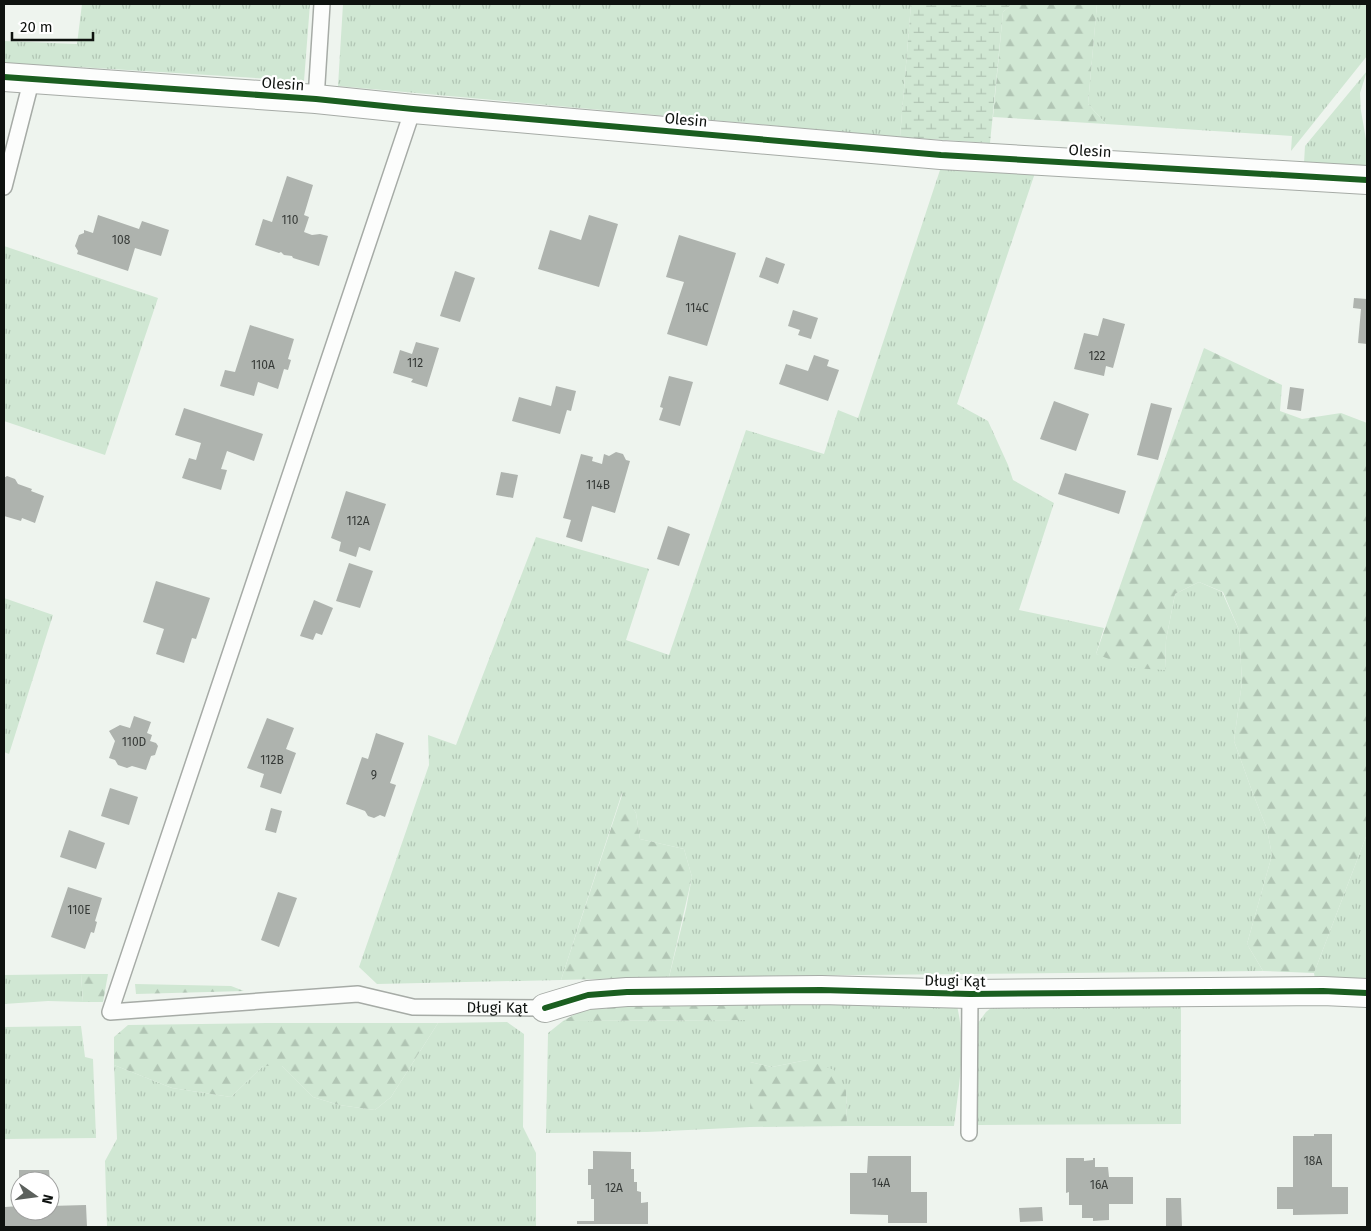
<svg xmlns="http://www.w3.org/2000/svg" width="1371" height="1231" font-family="'Fira Sans',sans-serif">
	<defs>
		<pattern id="grass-tufts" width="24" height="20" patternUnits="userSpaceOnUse" patternTransform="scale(1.25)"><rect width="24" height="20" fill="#d0e7d3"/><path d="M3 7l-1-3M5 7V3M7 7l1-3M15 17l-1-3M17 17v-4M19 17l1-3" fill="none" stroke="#b1c5b4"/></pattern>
		<pattern id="forest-firs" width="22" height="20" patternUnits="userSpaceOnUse" patternTransform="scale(1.25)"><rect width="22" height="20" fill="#d0e7d3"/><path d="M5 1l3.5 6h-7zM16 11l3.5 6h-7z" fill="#b1c5b4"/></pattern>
		<pattern id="wetland-marsh" width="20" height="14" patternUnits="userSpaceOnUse" patternTransform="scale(1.25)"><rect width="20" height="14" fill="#d0e7d3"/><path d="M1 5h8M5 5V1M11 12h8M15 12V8" fill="none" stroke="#b1c5b4"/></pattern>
	</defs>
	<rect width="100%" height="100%" fill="#eef4ee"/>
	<path fill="url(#grass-tufts)" d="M82,4H310L304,81L79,67L4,65V41L77,44Z
		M343,4H911L900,137L338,86Z
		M1097,4H1367V56L1291,151L1292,136L1106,124L1088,104Z
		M1367,71L1360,93L1361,111L1367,145V166L1364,167L1304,163L1305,146Z
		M941,167L1035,173L957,404L988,421L1008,465L1013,480L1054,503L1019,610L1104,628L1096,654L1165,670L1166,640L1175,594L1199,582L1222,592L1239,630L1242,682L1234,741L1252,791L1267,829L1272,855L1247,944L1263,971L669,977L686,909L692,877L684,849L640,839L636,813L622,793L561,980L377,984L359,967L429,765L428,735L456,745L536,537L649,569L626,640L669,655L746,430L824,454L838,410L858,418Z
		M4,246L158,298L105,455L4,421Z
		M4,598L53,615L9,754L4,752Z
		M1367,834V984L1316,985L1314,973Z
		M81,974L83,1002L48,1001L4,1004V975Z
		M748,997L956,1002C967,1042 959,1085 954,1126H847L846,1090L807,1060L772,1067L750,1062V1127L647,1132L546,1133L548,1033L563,1021L748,1020Z
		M1181,999V1124L977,1125L975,1027L986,1012L996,1004Z
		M507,1022L524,1034L523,1127L536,1153V1227H107L105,1161L117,1139L114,1065L172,1088L231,1097L263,1066H282L313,1097L339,1105L375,1110L391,1097L438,1023Z
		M81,1026L85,1057L93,1059L96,1138L4,1139V1027Z"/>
	<path fill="url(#forest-firs)" d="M1012,4H1097L1088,104L1106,124L993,117L1003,12Z
		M1204,348L1282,385L1280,411L1302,419L1341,413L1367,423V834L1314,973L1263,971L1247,944L1272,855L1267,829L1252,791L1234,741L1242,682L1239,630L1223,592L1199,582L1175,594L1166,640L1165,670L1132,668L1096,654Z
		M623,792L636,813L640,839L684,849L692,877L669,977L561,980Z
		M81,974H108L103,1002H83Z
		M135,984L231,986L244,991L136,994Z
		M748,997V1020L563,1021L593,1004Z
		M266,1023H438L391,1097L375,1110L339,1105L313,1097L282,1066H263L231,1097L172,1088L114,1065V1037L128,1025Z
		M807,1060L834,1070L846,1090L847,1126L750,1127V1062L772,1067Z"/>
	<path fill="url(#wetland-marsh)" d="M911,4H1012L1003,12L990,143L900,137Z"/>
	<path fill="#aeb3ae" d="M287,176L313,185L304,215L309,217L304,232L312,235L320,234L328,236L319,266L293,258L292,256L284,255L281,252L279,253L255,245L263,219L272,222Z
		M98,215L139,229L142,221L169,230L161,256L135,248L128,271L77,254L78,251L75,246L79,235L84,233V230L93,233Z
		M589,215L618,224L599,287L538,269L550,230L581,240Z
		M679,235L736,253L707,346L667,334L684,282L666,277Z
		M766,257L785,264L778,284L759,277Z
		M455,271L475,278L460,322L440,316Z
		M1354,298L1367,299V344L1358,343L1361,309L1353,308Z
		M793,310L818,318L811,339L798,335L800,330L788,326Z
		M1103,318L1125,324L1113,368L1106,366L1104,376L1074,369L1084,333L1098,336Z
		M250,325L294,339L288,359L291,360L288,370L284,369L278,389L258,382L254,396L220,386L225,370L235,372Z
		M416,342L439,348L427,387L411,382L413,379L393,373L400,350L412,354Z
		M814,355L829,360L827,366L839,370L828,401L779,384L786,364L808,371Z
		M669,376L693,382L680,426L659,420L663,408L660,407Z
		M556,386L576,391L571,411L567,410L560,434L512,421L519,397L551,406Z
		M1290,387L1304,389L1301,411L1287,409Z
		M1054,401L1089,414L1076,451L1040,439Z
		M1151,403L1172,408L1158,460L1137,455Z
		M184,408L263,434L254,461L227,451L221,469L227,470L221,490L182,478L189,458L196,460L201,443L175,435Z
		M616,452L623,454L626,460L630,461L615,513L592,506L582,542L566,537L571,520L563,518L581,454L593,457L592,461L602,464L604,454L609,456Z
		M501,472L518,475L513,498L496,495Z
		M1065,473L1126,491L1119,514L1058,494Z
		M7,476L15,479L18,484L32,489L31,491L44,496L35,523L22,518L21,521L4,516V478Z
		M346,491L386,504L370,551L359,547L356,557L339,551L341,542L331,538Z
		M668,526L690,534L679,566L657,559Z
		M349,563L373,571L360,608L336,601Z
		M156,581L210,598L196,639L192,638L184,663L156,654L164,629L143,622Z
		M314,600L333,608L322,635L316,633L313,640L300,636Z
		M134,716L151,722L147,733L152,735L150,741L156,743L158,746L155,755L151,756L146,770L132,766L127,768L118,765L115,760L109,758L115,741L109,731L120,725L130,728Z
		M267,718L294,728L286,749L296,753L281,794L260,787L264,774L247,768Z
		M376,733L404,743L390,783L396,785L385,817L380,815L374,818L368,816L365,811L346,804L362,757L368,759Z
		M110,788L138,797L129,825L101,816Z
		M271,808L282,811L276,833L265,830Z
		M69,830L105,843L96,869L60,857Z
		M68,887L102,898L95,921L97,922L94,933L91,932L85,949L51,937Z
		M278,892L297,898L279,947L261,940Z
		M1314,1134H1332V1187H1348V1214L1293,1215V1209H1277V1187H1293V1136H1314Z
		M593,1151L631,1152V1169H634V1182H637V1191L641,1192V1203L648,1202V1224H577V1221H594V1199H591V1185H588V1169H593Z
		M868,1156H911V1192H927V1223H888V1215L850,1214V1173H867Z
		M1066,1158H1084V1161L1093,1160V1158H1095V1167H1108L1109,1177H1133V1204H1109V1220L1093,1221V1218H1082V1205H1069V1192L1066,1193Z
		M19,1170H49L50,1181H19Z
		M1166,1198H1181L1182,1227H1166Z
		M86,1205L87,1227H5V1207L20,1206V1211H50V1206Z
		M1042,1207L1043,1221L1020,1222L1019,1208Z"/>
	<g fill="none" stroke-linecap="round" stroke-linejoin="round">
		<defs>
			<g id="service">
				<path d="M316,99L322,4"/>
				<path id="s1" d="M413,109L110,1012L358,994L413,1007L545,1008"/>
				<path d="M4,187L32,78"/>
				<path d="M969,1133L970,994"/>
			</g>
			<path id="minor" d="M4,77L316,99L413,109L941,155L1367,180
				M545,1008L588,995L627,992L821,990L970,994L1323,991L1367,993"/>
		</defs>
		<use href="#service" stroke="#a6aba6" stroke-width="18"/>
		<use href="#minor" stroke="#a6aba6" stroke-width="30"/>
		<use href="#service" stroke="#fcfdfc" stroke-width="15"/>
		<use href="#minor" stroke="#fcfdfc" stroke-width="28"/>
		<defs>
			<path id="cycleway" d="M4,77L316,99L413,109L941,155L1367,180
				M545,1008L588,995L627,992L821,990L970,994L1323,991L1367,993"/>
		</defs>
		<use href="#cycleway" stroke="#fff" stroke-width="9"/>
		<use href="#cycleway" stroke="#1b5e20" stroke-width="6"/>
	</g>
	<g text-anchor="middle" stroke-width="4.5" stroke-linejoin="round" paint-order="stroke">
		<g font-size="12" fill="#363a37">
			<text x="290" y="224">110</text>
			<text x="121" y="244">108</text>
			<text x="697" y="312">114C</text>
			<text x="1097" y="360">122</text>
			<text x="415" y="367">112</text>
			<text x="263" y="369">110A</text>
			<text x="598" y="489">114B</text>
			<text x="358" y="525">112A</text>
			<text x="134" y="746">110D</text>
			<text x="272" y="764">112B</text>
			<text x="374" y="779">9</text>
			<text x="79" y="914">110E</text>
			<text x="1313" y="1165">18A</text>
			<text x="881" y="1187">14A</text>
			<text x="1099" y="1189">16A</text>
			<text x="614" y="1192">12A</text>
		</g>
		<g font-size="15" fill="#0e120f" stroke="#fff">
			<text transform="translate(283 84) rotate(4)" y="5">Olesin</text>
			<text transform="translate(686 120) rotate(5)" y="5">Olesin</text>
			<text transform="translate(1090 151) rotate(3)" y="5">Olesin</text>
			<text transform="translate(955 981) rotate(1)" y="5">Długi Kąt</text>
			<text dy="5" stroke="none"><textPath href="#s1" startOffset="1342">Długi Kąt</textPath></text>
		</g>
	</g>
	<rect width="1371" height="1231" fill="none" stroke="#0e120f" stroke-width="10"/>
	<g transform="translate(35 1196) rotate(104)"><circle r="24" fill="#ffffff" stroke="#9fa09f"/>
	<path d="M0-4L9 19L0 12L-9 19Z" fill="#5c615d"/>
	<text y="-8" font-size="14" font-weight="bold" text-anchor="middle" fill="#0e120f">N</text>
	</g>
	<path d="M12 32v8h81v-8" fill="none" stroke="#0e120f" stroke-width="2.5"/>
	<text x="20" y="32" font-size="15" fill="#0e120f" stroke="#ffffff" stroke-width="4" paint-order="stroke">20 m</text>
</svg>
